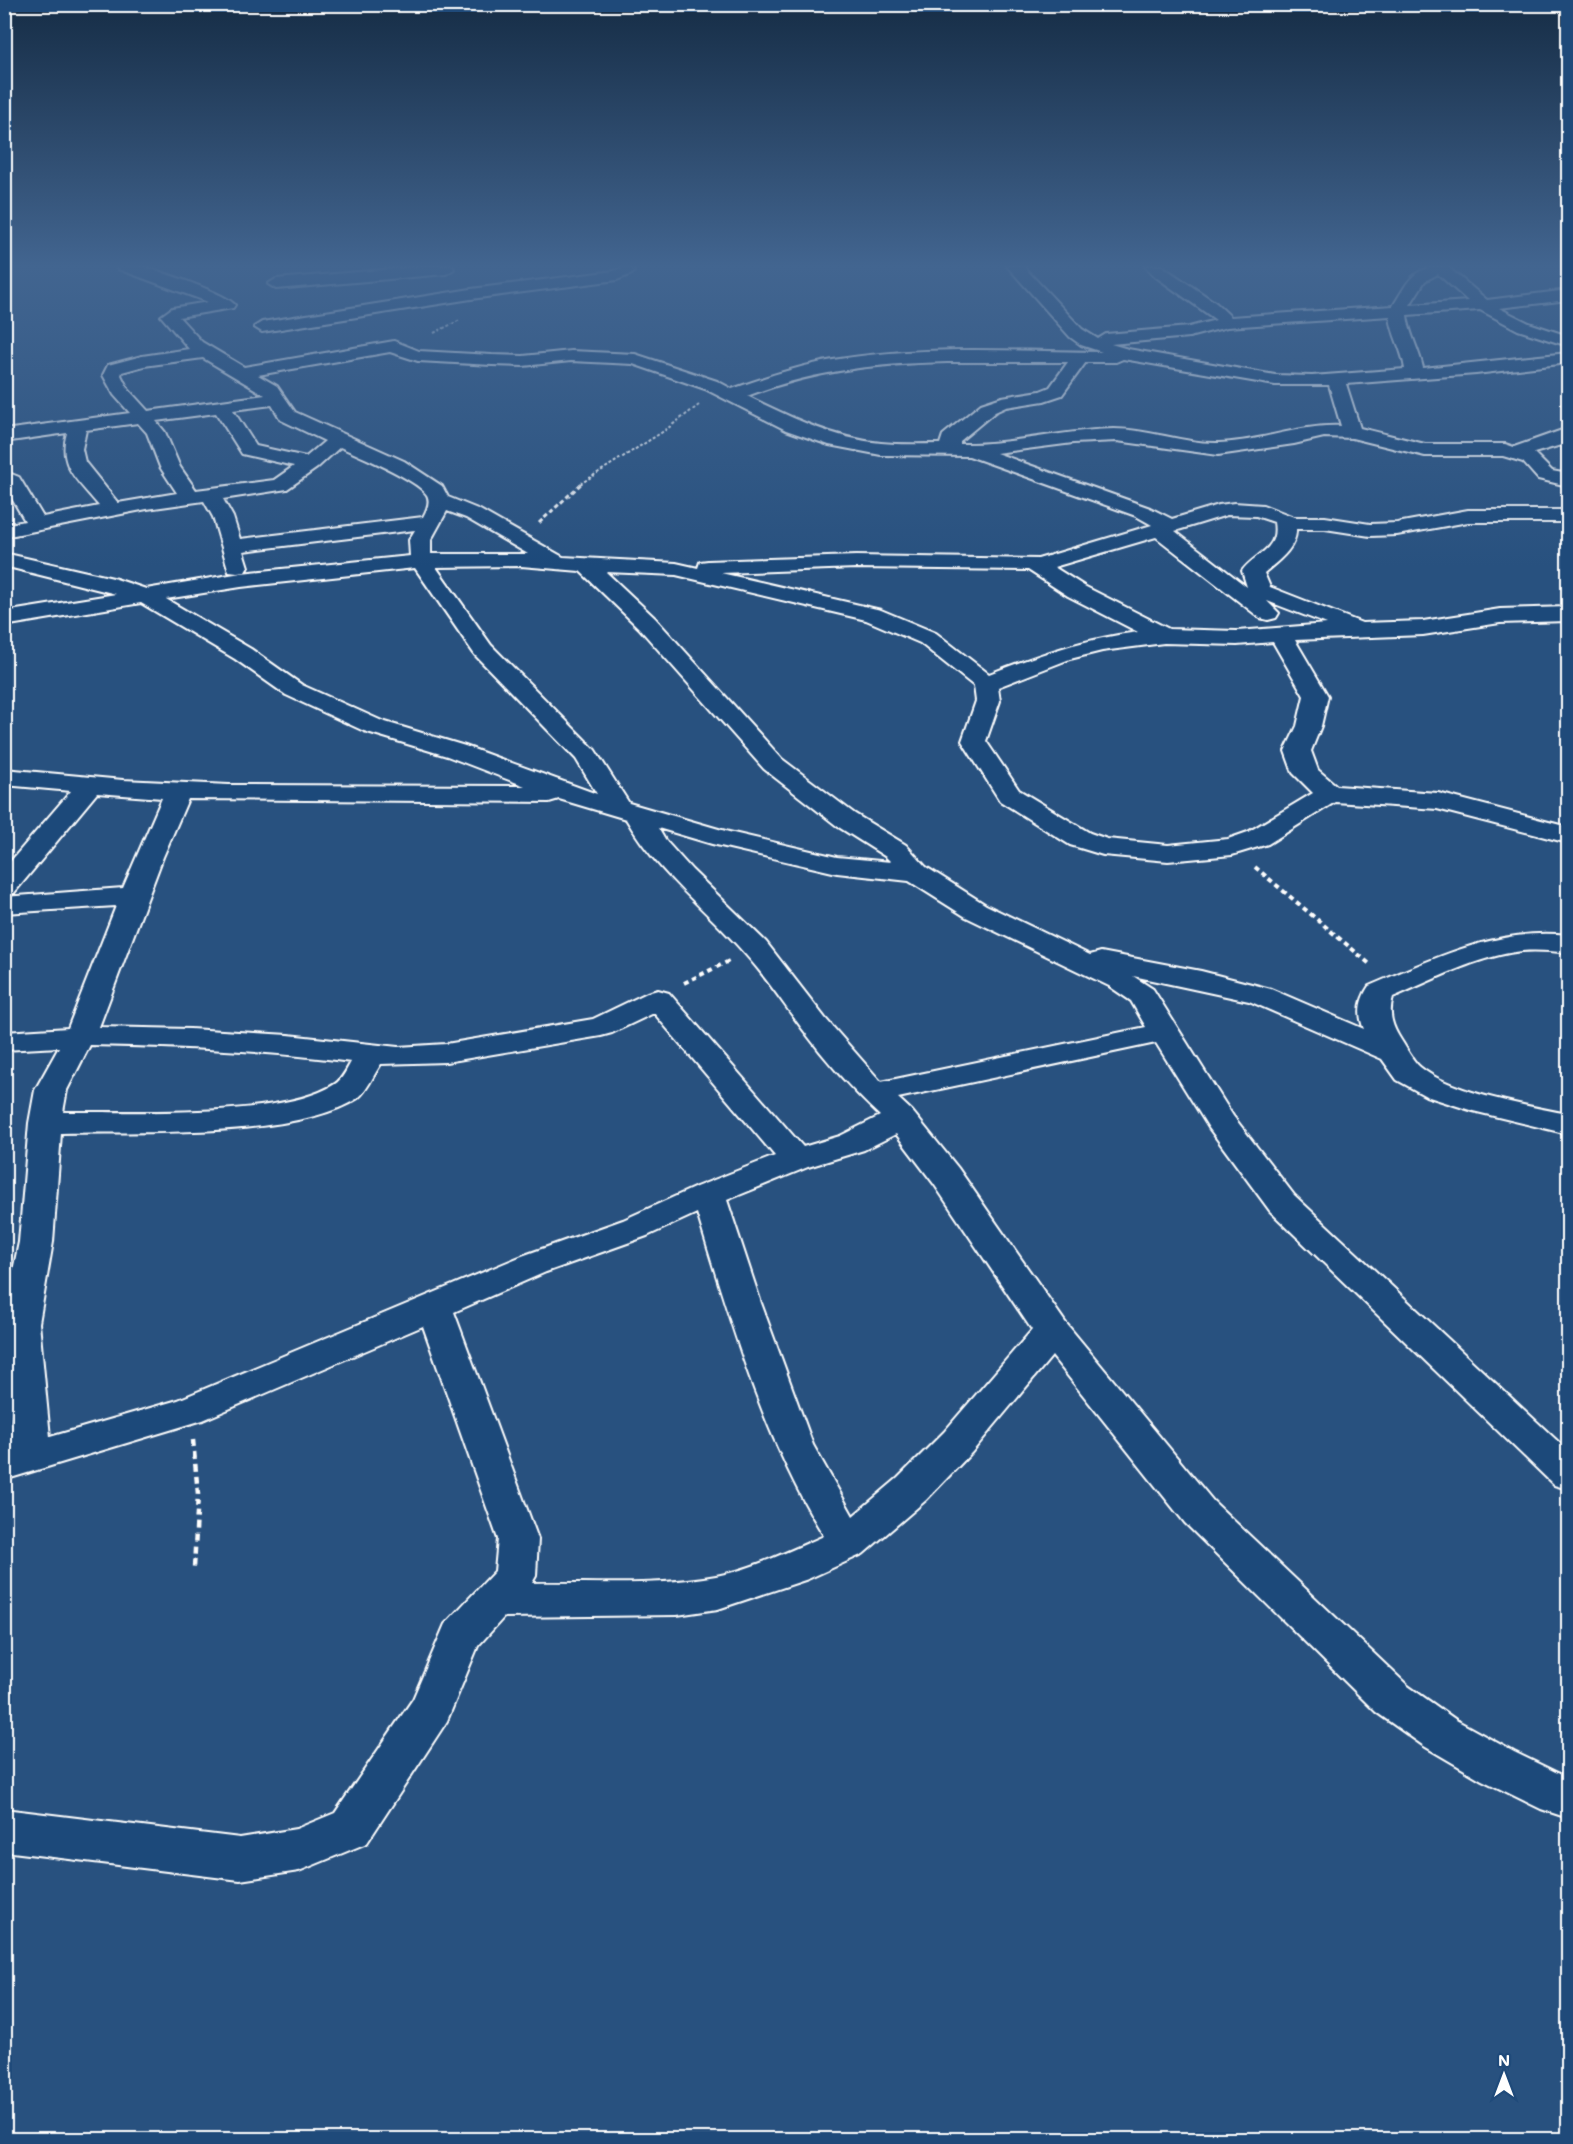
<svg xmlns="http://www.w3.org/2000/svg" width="1573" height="2144" font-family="Mali,sans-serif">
	<rect width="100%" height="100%" fill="#28517f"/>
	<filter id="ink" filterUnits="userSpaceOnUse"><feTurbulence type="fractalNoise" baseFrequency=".0167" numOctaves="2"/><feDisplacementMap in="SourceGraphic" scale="12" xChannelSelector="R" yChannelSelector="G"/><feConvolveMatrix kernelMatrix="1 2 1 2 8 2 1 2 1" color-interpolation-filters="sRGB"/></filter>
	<g filter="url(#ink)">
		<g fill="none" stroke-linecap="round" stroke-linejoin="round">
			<defs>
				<path id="minor" d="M116,266C124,266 132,265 140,266C157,270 226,293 235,305L233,308L179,317L202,342L244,367L394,341L419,351L492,355L523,356L571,351L635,354L717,381L732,389C765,377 799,366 833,360C921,345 1013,351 1102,352L1081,345L1070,337L1007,266H1023L1082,329L1098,339L1106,334L1189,327L1216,320L1156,277L1145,266H1162L1216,303L1231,317L1393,306C1411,277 1413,266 1451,266L1449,268L1487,300L1568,290V300L1499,308L1529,323L1568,336V346L1518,330L1480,310L1407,315C1409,334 1419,349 1423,368L1568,353V363L1476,374L1346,384L1360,428L1425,444H1505L1514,447L1568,428V443L1534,453L1552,471L1568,474V486L1538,479L1523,462L1503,456H1425L1352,438L1324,437L1294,444L1218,455L1117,441L1073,443L996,453L1150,508L1172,519L1219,505L1234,503L1263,505L1294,517H1325L1370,524L1397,523L1468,510H1568V522H1468L1397,535L1370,536L1325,529H1296C1297,548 1277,562 1264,573L1270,587L1362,623L1423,621L1500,609L1568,607V621L1500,623L1423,635L1295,640L1328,696L1321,726L1311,751L1318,770L1337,786L1438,793L1568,827V843L1437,809L1335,802L1268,844L1232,855L1168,861L1103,855L1070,845L1000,801L962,741L976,701L974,686L920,643L866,620L676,575L606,572L655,618L782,759L855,814L906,845L926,867L986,905L1090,955L1101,952L1201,971L1271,989L1364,1029C1357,1013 1360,999 1369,986C1433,959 1498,927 1568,935V953C1553,951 1538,950 1522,951C1477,956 1434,980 1393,997C1388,1014 1392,1026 1401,1040C1407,1049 1412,1060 1420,1067C1451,1093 1528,1106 1568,1114V1134L1473,1111L1426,1096L1397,1080L1382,1059L1249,1001L1133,976L1153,989L1233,1116L1294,1195L1568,1451V1489L1554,1485L1270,1211L1209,1128L1156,1043L898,1098L912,1111L958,1168L1065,1322L1213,1501L1408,1686L1456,1720L1514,1752L1568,1778V1818L1541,1809L1482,1780L1424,1746L1376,1712L1185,1523L1052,1356L972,1452L926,1500L863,1554L808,1579L718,1609L677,1615L504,1617L478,1646L447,1721L367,1843L299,1871L240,1880L4,1851V1809L240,1838L296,1829L335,1813L413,1699L445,1624L495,1571L498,1539L423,1326L203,1420L4,1480V1450L12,1448L4,1314L19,1242L29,1123L35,1090L59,1047L4,1050V1032L68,1028L116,906L4,913V897L123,888L162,798L97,793L14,893L4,895V869L71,791L4,785V769L123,780L229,785L525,786L447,756L364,731L286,695L235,659L141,603L4,626V612L116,594L4,566V553L113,578L146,589L241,573L410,556L409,540L415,530L243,551L248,567L245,572L237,573L229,572L213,517L204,501L147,509L4,537V525L25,521L4,485V471L19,477L43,517L99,506C79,481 57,467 67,433L4,442V430L130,413L114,395L103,375L108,365L142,356L189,349L161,316L172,308L208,302L118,269ZM1438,274L1468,301L1410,305L1425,281ZM1390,316C1392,336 1402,348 1405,369L1312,376L1275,375L1128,349L1111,344L1189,337L1227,327ZM390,352L418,361L492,365L523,366L571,361L633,364L705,389L786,430L829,445L881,455L969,456L1136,516L1152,525L1038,559L856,556L708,561L700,562L698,568L676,563L563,557L480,510L448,497L442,486L404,461L295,412L277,386L258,375ZM203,358L265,395L148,411L128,389L121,375L122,372L144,366ZM1123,359L1275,385H1329L1341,426C1300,424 1260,442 1219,443C1184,444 1149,429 1114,429C1062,430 1011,445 960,444V441L995,412L1006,407L1044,401L1062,395L1086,362H1116ZM947,362H1068L1050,387L1040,391L1002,397L981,404L943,435L940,444C921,444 900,445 881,443C832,438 790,417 747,396C816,370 873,364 947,362ZM272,405L281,420L325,441L306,457L256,446L233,410ZM216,413L242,454L294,466L274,480L196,490L180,467L165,432L156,421ZM138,423L147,433L160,467L177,493L118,503L85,462L82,449L86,430ZM340,447C358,455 417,479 427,495C431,502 427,510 423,517L240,539L233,517L223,499L287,489L317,468ZM447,511L466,518L528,554H431V540ZM1227,515L1256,516L1274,522C1279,551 1256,552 1242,571L1247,587L1175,531ZM1156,537L1260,618L1268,620L1276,618L1279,613L1267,601L1327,624L1237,631L1169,629L1084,586L1054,567ZM521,566L580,571L639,628L764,769L837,826L886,857L891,862L837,857L729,832L629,803L595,750L491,645L436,567ZM415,568L475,655L576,759L597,794L465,746L382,721L302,685L251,649L166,599L241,587ZM856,568L1028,570L1068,596L1138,632C1084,639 1040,654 989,674L936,633L881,610L721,573ZM1273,642L1304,696L1297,726L1285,751L1293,773L1313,793L1248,832L1228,839L1168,845L1107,839L1090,833L1019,790L986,741L1000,701L998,687L1070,659L1102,651L1164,643L1237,645ZM188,799L549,802L559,799L626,819C660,877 704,906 746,955C766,977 783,1003 801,1027C824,1058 851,1089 880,1116L840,1136L803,1147L669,993L658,990L647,993L593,1019L446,1044L398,1047L288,1035L190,1029L99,1027L163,857ZM658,828L712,844L837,873L909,881L966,917L1109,986L1131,1001L1146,1027L881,1082L825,1018L766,942L692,870L665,840ZM654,1013L775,1156L696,1187L623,1220L522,1256L178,1400L50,1437L39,1323L53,1242L61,1133C137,1131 295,1139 358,1098C367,1091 374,1074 381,1064L446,1062L601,1036L612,1033ZM90,1045C178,1047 264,1050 351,1062C347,1069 342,1080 335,1084C283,1119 129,1111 63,1112L67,1090ZM896,1134L934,1184L1032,1330L944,1432L898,1478L853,1516L813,1445L761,1303L727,1200L808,1167L864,1150ZM697,1213C731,1324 763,1437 824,1536C789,1551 753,1569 716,1576C656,1587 593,1582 532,1583L536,1576L538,1539L454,1312L546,1272L647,1236Z
					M428,266H452L454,269L446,274L276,289L268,284L276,279Z
					M626,266L634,271L632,274L617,280L471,299L262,332L254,327L262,322L471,289L614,271Z"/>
			</defs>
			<use href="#minor" stroke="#fff" stroke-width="4"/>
			<path stroke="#fff" stroke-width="2" stroke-dasharray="3 2" stroke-linecap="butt" d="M434,333L460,320
				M580,484L664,431L699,405"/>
			<path stroke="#fff" stroke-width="3" stroke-dasharray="4.5 3" stroke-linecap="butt" d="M539,523L582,483"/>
			<path stroke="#fff" stroke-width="4" stroke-dasharray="5 4" stroke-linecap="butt" d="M1255,867L1371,965
				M684,983L729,961"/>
			<path stroke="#fff" stroke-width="4.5" stroke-dasharray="7 5" stroke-linecap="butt" d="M193,1440L198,1494L194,1568"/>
			<use href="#minor" fill="#1f4a7a" fill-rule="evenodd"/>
		</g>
	</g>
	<linearGradient id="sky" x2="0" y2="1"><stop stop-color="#162d46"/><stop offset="0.47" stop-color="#426590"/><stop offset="1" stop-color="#426590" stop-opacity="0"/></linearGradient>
	<rect width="1573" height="566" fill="url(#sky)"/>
	<rect width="1573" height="2144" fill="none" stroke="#1f4a7a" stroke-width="24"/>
	<rect x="12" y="12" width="1549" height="2120" fill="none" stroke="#fff" stroke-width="2" filter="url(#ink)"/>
	<g transform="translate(1504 2075)" stroke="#1f4a7a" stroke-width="4.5" paint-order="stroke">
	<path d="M0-4.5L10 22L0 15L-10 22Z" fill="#ffffff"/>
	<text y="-9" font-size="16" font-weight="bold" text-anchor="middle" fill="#ffffff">N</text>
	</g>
</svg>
